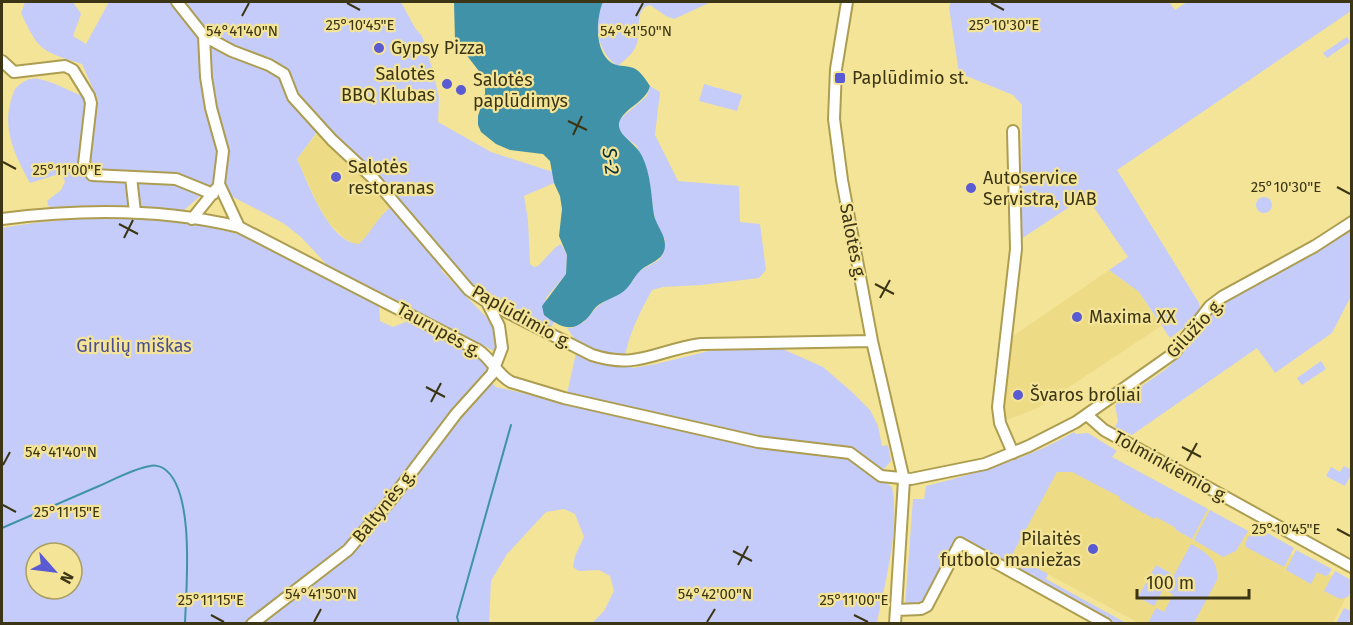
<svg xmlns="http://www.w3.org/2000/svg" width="1353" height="625" font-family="'Fira Sans',sans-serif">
	<rect width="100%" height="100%" fill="#f4e497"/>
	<path fill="#eddb85" d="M318,132L367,177L392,206L384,212L370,234L359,244H354L343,237L329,223L318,205L297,159Z
		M1109,270L1139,292L1161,326L1036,409L1003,421L1010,338Z
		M1112,457L1351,587L1333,623H1139L1012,555L1057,471H1071L1097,484Z"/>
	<path fill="#c5ccf9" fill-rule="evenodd" d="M25,2H73L81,14L73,36L86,44L109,2H401L415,28L422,36L433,71L439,98L438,122L491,152L553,172L554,183L524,196L528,220L530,264L534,267L538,266L556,247L561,244L567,255L566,274L546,298L544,315L554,322L550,330L484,295L467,282L452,262L441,270L487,318L498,337L496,352L329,267L301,237L283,223L218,189L206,191L183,211L124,206L49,207L47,201L61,190L65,182L62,173L30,183C12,150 0,124 15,89C22,82 29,77 39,79C59,83 79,97 99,102L82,64C42,51 39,52 21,13ZM317,132L367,177L392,206C378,216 372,232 359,244C329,243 308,183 297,159Z
		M603,2H711L674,19L666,16L650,5C632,9 643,35 635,48C632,55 623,61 618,66C597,53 593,24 603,2Z
		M951,2H1169L1175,10L1187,2H1348L1351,6V11L1117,170L1199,303L1200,309L1190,323L1170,338L1139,292L1109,270L1128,257L1086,196L1021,239L1022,105L1013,95L959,73L949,7Z
		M1347,37L1350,42L1327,58L1323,53Z
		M704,84L742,95L737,111L699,101Z
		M650,86L660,92L655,135L678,181L739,186L740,222L760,224L766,270L759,278L701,285L663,287L652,290C639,314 628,335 624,362L633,368L656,364L709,351L778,347L823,367L852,392L870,410L878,426L882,446L888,445L891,461L884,469L881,479L892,487C900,529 885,582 877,623H592L604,611L614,591L610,576L599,570L579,571L573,567L575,556L584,537L575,514L564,509L546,512L507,554L491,581L489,623L2,624V228C80,214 167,213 244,236L379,306L380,321L393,327L408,321L477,354L488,366L492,383L496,387L565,403L578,344L567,328H572L584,322L597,307L632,282L639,271L659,260L663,254L665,240L655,220L647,169L636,145L622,136L619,127L620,119L647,96ZM36,553H72V589H36Z
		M1256 205a8 8 0 1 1 16 0a8 8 0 1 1-16 0Z
		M1351,227V296L1332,333L1275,373L1257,348L1132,435L1115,427L1118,421L1115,405L1166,369L1182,354L1205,322L1222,304L1304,259Z
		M1321,361L1326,369L1302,385L1297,378Z
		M1074,432L1076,434L1088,433L1117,451L1112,457L1208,509L1192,539L1176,530V528L1156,517L1154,519L1119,499L1120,497L1072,472H1057L1012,555L1048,574L1046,579L1126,623H1112L957,536L920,606H905L913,499H924L926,486C977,473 1028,459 1074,432Z
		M1344,466L1352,470L1351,474L1345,486L1326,476L1331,467L1340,472Z
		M1210,510L1248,531L1236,551L1223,557L1194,540Z
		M1255,526L1294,548L1284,567L1246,547L1245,543Z
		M1191,544C1207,553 1219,560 1217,580L1194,623H1148L1156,608L1164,612L1173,595L1166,590Z
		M1296,550L1332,569L1328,575L1325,576L1317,572L1311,584L1286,570Z
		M1156,565L1172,574L1154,606L1138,597Z
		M1335,571L1351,580V590L1348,597L1340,599L1324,591Z
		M1344,608L1351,611V617L1348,623H1336Z"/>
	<path fill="#4092a9" d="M454,2H603C596,18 595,47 608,60C615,67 622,65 630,67C640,69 645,79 650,86C646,103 621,109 619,124C618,136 636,143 642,156C651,174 651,195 654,215C656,225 665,234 665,245C665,262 647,262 638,273C633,279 630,286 624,291C615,298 604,300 596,307C592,311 589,318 584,321C570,334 556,324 544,315L542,306L566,274L567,255L559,236L562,209L560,196L554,183L550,161L543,154L510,150L496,144L481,132L478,125V116L485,94V79L455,40Z"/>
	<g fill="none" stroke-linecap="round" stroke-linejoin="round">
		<path stroke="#4092a9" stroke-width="2" d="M2,528C34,514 66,500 99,486C115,479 133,469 150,466C154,465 160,466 163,468C196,488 186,589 185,624
			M459,624L457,617L511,425"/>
		<defs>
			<path id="minor" d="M177,2L204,36L206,77L211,108L223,151L219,184L239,227
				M847,2L836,69L834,119L842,180L872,341L904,480L895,624
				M204,36L232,51L269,65L284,74L293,97L332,140L374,179L469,290L487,302L592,355C638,370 657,350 701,344L872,341
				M2,61L14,72L65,66L73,70L89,96L91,103L84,164L92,175L176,179L213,194
				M131,177L135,212
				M2,219C81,209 161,208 239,227L478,350C493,360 496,374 511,382L564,398L758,442L850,453L881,476L911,479L985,464L1029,446L1076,422L1174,353L1210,306L1222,297L1315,246L1352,222
				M192,219L216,189
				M1087,415L1104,430L1352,567
				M1013,453L1000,423L998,407L1016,249L1013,131
				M896,610L921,609L927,606L960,543L1106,624
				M252,624L348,550L390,501L456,414L492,374L502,348L499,326L487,302"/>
		</defs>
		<use href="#minor" stroke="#ac9d51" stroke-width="14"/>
		<use href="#minor" stroke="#fff" stroke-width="10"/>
	</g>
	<path fill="none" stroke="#3b3515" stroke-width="2" d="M347,3L360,10M991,3L1004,10M242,16L249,3M636,16L643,3M568,121L587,130M573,135L582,116M3,162L16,169M1337,187L1350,194M119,224L138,234M124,238L133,220M875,284L894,294M880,298L890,280M426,387L445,397M431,402L441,383M1182,447L1201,457M1187,461L1197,443M3,465L10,452M3,505L16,512M1337,529L1350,536M733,551L752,561M738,565L748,546M211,615L224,622M854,615L868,622M314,622L321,609M707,622L715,609"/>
	<g fill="#5a5ad2" stroke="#f4e497" stroke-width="2">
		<circle cx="379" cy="48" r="6"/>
		<rect x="834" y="72" width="12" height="12" rx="3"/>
		<circle cx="447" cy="84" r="6"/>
		<circle cx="461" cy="90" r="6"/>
		<circle cx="336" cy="177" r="6"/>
		<circle cx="971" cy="188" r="6"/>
		<circle cx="1077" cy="317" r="6"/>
		<circle cx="1018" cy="395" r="6"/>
		<circle cx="1093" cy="549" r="6"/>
	</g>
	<g text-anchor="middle" stroke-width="4.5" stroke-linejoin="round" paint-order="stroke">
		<g font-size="18" fill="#3b3515" stroke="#f4e497" text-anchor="start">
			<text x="391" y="54">Gypsy Pizza</text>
			<text x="435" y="80" text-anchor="end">Salotės<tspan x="435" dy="21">BBQ Klubas</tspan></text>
			<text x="852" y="84">Paplūdimio st.</text>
			<text x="473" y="86">Salotės<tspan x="473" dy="21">paplūdimys</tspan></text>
			<text x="348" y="173">Salotės<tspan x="348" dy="21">restoranas</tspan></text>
			<text x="983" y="184">Autoservice<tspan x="983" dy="21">Servistra, UAB</tspan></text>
			<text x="1089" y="323">Maxima XX</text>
			<text x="1030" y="401">Švaros broliai</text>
			<text x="1081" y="545" text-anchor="end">Pilaitės<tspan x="1081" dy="21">futbolo maniežas</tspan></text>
		</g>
		<g font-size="18" fill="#3b3515" stroke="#f4e497">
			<text transform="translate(853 242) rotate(79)" y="6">Salotės g.</text>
			<text transform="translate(522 317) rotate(29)" y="6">Paplūdimio g.</text>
			<text transform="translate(1195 328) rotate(-47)" y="6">Gilužio g.</text>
			<text transform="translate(439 330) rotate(29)" y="6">Taurupės g.</text>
			<text transform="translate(1171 467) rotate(29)" y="6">Tolminkiemio g.</text>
			<text transform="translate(384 506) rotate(-51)" y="6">Baltynės g.</text>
		</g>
		<g font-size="18" fill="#494d94" stroke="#f4e497">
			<text x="134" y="352">Girulių miškas</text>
		</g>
		<g font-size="20" font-style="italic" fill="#08303a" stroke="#f4e497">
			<text transform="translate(611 161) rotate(82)" y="7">S-2</text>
		</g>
	</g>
	<g font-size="15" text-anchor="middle" fill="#3b3515" stroke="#f4e497" stroke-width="4.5" stroke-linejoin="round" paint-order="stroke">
		<text x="360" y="30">25°10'45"E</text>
		<text x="1004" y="30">25°10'30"E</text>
		<text x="242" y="36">54°41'40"N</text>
		<text x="636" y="36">54°41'50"N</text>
		<text x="67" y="175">25°11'00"E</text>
		<text x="1286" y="192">25°10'30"E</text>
		<text x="61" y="457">54°41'40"N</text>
		<text x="67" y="517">25°11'15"E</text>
		<text x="1286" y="534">25°10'45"E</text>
		<text x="321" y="599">54°41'50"N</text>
		<text x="715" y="599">54°42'00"N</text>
		<text x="211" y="605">25°11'15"E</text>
		<text x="854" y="605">25°11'00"E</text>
	</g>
	<rect width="1353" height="625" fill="none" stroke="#3b3515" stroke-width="6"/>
	<g transform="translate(54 571) rotate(118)"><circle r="28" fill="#f4e497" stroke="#aa9e63" stroke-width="1.5"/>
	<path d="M0-4.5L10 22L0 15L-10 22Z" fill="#5a5ad2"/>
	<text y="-9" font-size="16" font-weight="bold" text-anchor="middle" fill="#3b3515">N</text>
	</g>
	<path d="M1137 589v9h112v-9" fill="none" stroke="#3b3515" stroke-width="3"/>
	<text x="1146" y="589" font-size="18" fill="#3b3515" stroke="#f4e497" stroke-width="4.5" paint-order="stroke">100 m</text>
</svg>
